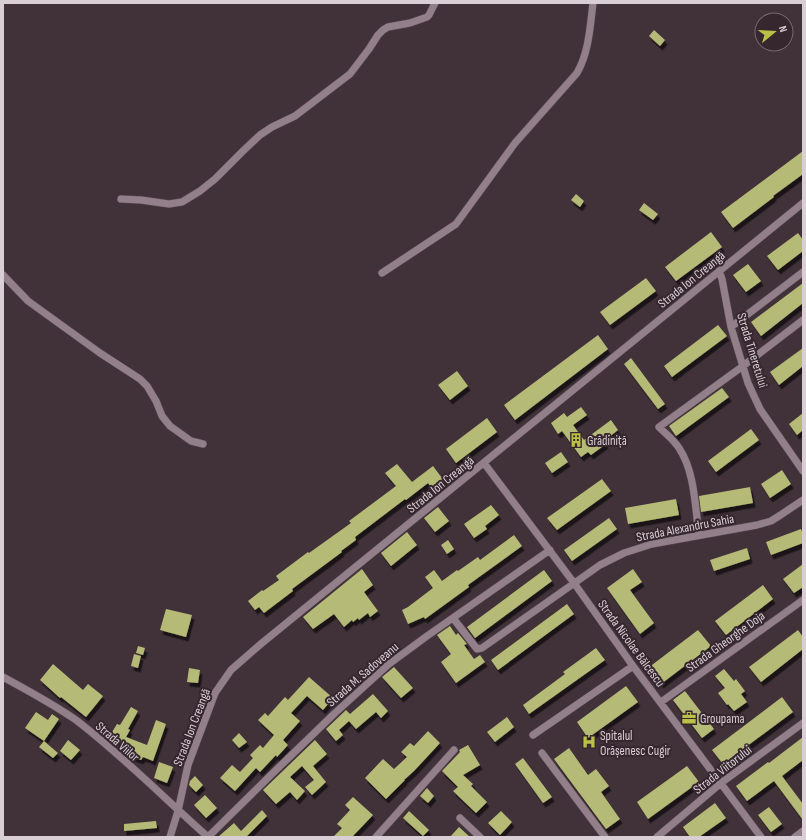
<svg xmlns="http://www.w3.org/2000/svg" width="806" height="840" font-family="'Sofia Sans Condensed',sans-serif">
	<defs>
		<filter id="shadow"><feDropShadow dx="2.5" dy="4.5" stdDeviation="0" flood-color="#0009"/></filter>
	</defs>
	<rect width="100%" height="100%" fill="#413139"/>
	<path fill="#b5ba76" filter="url(#shadow)" d="M654,30L665,40L660,46L649,36Z
		M803,151V174L773,196L774,197L733,228L721,212Z
		M576,194L584,201L580,207L571,200Z
		M644,203L658,214L653,220L639,210Z
		M711,232L722,247L676,281L665,267Z
		M798,233L803,240V251L778,270L767,256Z
		M748,264L761,281L746,292L733,275Z
		M646,278L656,291L610,325L600,312Z
		M803,283V303L761,336L751,322Z
		M718,325L727,336L672,377L664,366Z
		M598,335L608,349L515,420L504,405Z
		M803,348V366L779,385L770,372Z
		M631,358L665,404L658,409L624,364Z
		M457,371L468,386L450,400L438,385Z
		M722,388L729,397L676,436L669,426Z
		M581,407L587,415L573,425L584,440L611,420L618,430L604,441L606,444L591,455L588,452L581,457L562,431L558,434L551,423L564,413L567,417Z
		M803,413V430L797,435L789,424Z
		M487,418L497,432L456,463L446,449Z
		M751,429L759,440L716,472L708,461Z
		M561,452L568,462L552,473L545,463Z
		M397,464L412,482L433,466L445,482L434,491L428,483L406,500L405,499L355,537L356,540L341,551L342,552L292,589L293,591L264,613L259,607L255,610L248,601L262,590L263,591L279,580L276,576L308,552L309,553L351,523L349,521L396,486L385,473Z
		M782,470L791,484L770,498L761,484Z
		M602,479L611,491L557,530L547,518Z
		M750,487L753,503L701,512L699,496Z
		M676,499L679,515L628,524L625,508Z
		M491,505L499,515L485,526L487,529L474,538L464,524Z
		M438,507L449,521L435,532L424,518Z
		M609,518L617,529L572,561L564,550Z
		M801,529L803,534V543L771,555L766,542Z
		M407,532L417,545L391,566L381,553Z
		M514,535L522,546L468,585L469,587L425,619L424,617L408,624L402,610L408,607L433,588L425,577L434,570L442,581L457,570L458,571L478,557L480,560Z
		M448,540L454,549L447,554L441,545Z
		M747,548L750,559L714,571L710,560Z
		M803,564V587L794,593L783,579Z
		M362,569L373,585L364,592L378,611L370,617L368,613L359,620L358,618L353,622L352,620L344,627L334,614L313,629L303,617Z
		M633,569L642,582L630,590L654,623L640,634L607,588Z
		M544,570L552,581L475,638L467,627Z
		M763,585L773,599L726,635L715,621Z
		M567,604L574,614L498,670L491,660Z
		M166,609L192,615L186,637L160,630Z
		M450,626L456,635L458,633L467,644L464,645L474,659L480,655L485,662L456,683L441,662L451,654L437,635Z
		M698,630L711,646L661,684L648,668Z
		M798,630L803,637V649L761,682L749,667Z
		M138,646L145,648L143,655L136,653Z
		M596,648L605,660L529,714L523,705L565,674L563,672Z
		M134,654L141,656L138,668L131,666Z
		M53,664L83,690L88,684L103,696L86,717L61,697L60,698L40,680Z
		M394,667L413,688L401,698L382,677Z
		M189,668L200,670L198,683L187,682Z
		M724,669L734,681L736,679L745,691L741,694L747,702L734,711L728,704L727,705L718,693L725,688L715,676Z
		M309,677L333,698L323,710L307,696L291,713L300,721L283,740L288,745L277,757L276,755L260,772L256,768L235,791L220,778L232,765L240,772L253,758L250,755L260,745L263,748L274,735L258,720L265,713L268,716L285,697L288,700Z
		M626,686L638,702L588,738L577,722Z
		M685,691L714,729L702,738L673,700Z
		M373,694L388,711L381,718L376,712L356,729L349,721L339,730L343,735L336,741L326,729L346,710L350,714Z
		M782,697L793,712L723,764L712,750Z
		M131,707L138,711L128,729L130,730L126,737L147,745L156,720L166,724L153,761L143,757L141,760L130,756L132,750L109,737L117,724L120,725Z
		M36,712L48,720L52,714L59,719L44,741L25,728Z
		M507,717L514,727L495,742L487,732Z
		M428,731L440,743L414,771L404,780H405L386,799L365,778L383,759L394,769L407,757L401,752L410,743L414,746Z
		M239,733L247,742L239,748L232,740Z
		M803,737V760L782,776L803,804V820L774,781L747,801L736,786L768,762L769,763Z
		M68,740L80,750L71,760L60,751Z
		M315,740L327,754L313,766L326,782L312,795L305,787L314,780L302,766L290,777L305,791L297,800L290,792L276,804L263,790Z
		M44,741L58,753L53,758L39,747Z
		M468,745L480,765L463,775L473,784L471,786L487,802L476,813L453,791L458,787L442,771L460,752L459,750Z
		M569,748L588,775L596,769L609,786L601,792L620,819L606,829L554,759Z
		M523,758L552,797L543,803L515,764Z
		M159,762L173,767L167,783L154,778Z
		M687,766L699,782L648,819L637,802Z
		M195,776L203,785L196,792L189,785L190,781Z
		M427,788L434,796L428,803L420,796Z
		M205,795L217,808L206,818L194,805Z
		M353,797L373,815L352,837H333L342,828L337,824L350,810L345,805Z
		M715,803L726,818L699,837H690L683,827Z
		M769,807L782,824L771,832L758,815Z
		M262,810L267,816L246,837H218L234,823L241,831Z
		M409,811L429,830L423,836L403,818Z
		M501,811L512,822L500,835L488,823Z
		M156,821L157,828L124,831V824Z
		M459,827L470,837H450Z"/>
	<g fill="none" stroke-linecap="round" stroke-linejoin="round">
		<defs>
			<path id="minor" d="M121,199L141,200L169,204L182,202L200,191L215,179L244,150L260,135L272,127L295,116L350,74L369,49L378,35L383,30L388,27L410,23L427,17L429,15L435,3
				M719,271L722,279L731,327L748,383L760,409L803,471
				M382,273L456,224L515,143L577,73C589,52 590,27 593,3
				M3,275L28,301L100,353L140,379L147,386L156,401L162,416L170,426L191,441L203,444
				M731,327L803,272
				M484,463L574,583L633,666L761,837
				M699,535C695,507 695,472 679,448C674,440 666,434 659,427L743,366L803,320
				M453,618L477,649L482,648L600,565L624,553L652,544L757,525L771,521L779,516L803,500
				M3,677C27,690 53,704 76,720C123,756 164,798 208,837
				M661,702L803,600
				M533,735L633,666
				M542,753L605,837
				M460,818L480,837
				M170,837L178,811L188,765L215,693L231,670L262,643L803,203
				M208,837L275,771L335,713L389,664L427,636L550,550
				M376,837L454,750
				M657,837L721,783L803,723
				M795,837L803,831"/>
		</defs>
		<use href="#minor" stroke="#5c4f56" stroke-width="8"/>
		<use href="#minor" stroke="#927f89" stroke-width="7"/>
	</g>
	<defs>
		<symbol id="building-bare" viewBox="-9 -9 18 18"><path d="M-4-6H4V6H1V3H-1V6H-4ZM-2.5-4.3h1.7v1.8h-1.7ZM.8-4.3h1.7v1.8H.8ZM-2.5-1h1.7V.8h-1.7ZM.8-1h1.7V.8H.8Z" fill="#bac045" stroke="#36272f" stroke-width="2.5" paint-order="stroke"/></symbol>
		<symbol id="office-bare" viewBox="-9 -9 18 18"><path d="M-6-3h4V-5.5h4V-3h4V5H-6ZM-1-4.5V-3h2v-1.5ZM-6 0V1H6V0Z" fill="#bac045" stroke="#36272f" stroke-width="2.5" paint-order="stroke"/></symbol>
		<symbol id="hospital-bare" viewBox="-9 -9 18 18"><path d="M-5-5h3v3.5h4V-5h3V5h-3V1.5h-4V5h-3Z" fill="#bac045" stroke="#36272f" stroke-width="2.5" paint-order="stroke"/></symbol>
	</defs>
	<g fill-rule="evenodd">
		<use href="#building-bare" x="566" y="430" width="20" height="20"/>
		<use href="#office-bare" x="679" y="708" width="20" height="20"/>
		<use href="#hospital-bare" x="579" y="732" width="20" height="20"/>
	</g>
	<g text-anchor="middle" stroke-width="4" stroke-linejoin="round" paint-order="stroke">
		<g font-size="13" fill="#d9ced3" stroke="#36272f">
			<text transform="translate(691 279) rotate(-39)" y="5">Strada Ion Creangă</text>
			<text transform="translate(753 350) rotate(73)" y="5">Strada Tineretului</text>
			<text transform="translate(440 484) rotate(-39)" y="5">Strada Ion Creangă</text>
			<text transform="translate(685 527) rotate(-11)" y="5">Strada Alexandru Sahia</text>
			<text transform="translate(725 641) rotate(-36)" y="5">Strada Gheorghe Doja</text>
			<text transform="translate(632 643) rotate(54)" y="5">Strada Nicolae Bălcescu</text>
			<text transform="translate(362 674) rotate(-41)" y="5">Strada M. Sadoveanu</text>
			<text transform="translate(191 727) rotate(-69)" y="5">Strada Ion Creangă</text>
			<text transform="translate(118 741) rotate(41)" y="5">Strada Viilor</text>
			<text transform="translate(722 769) rotate(-38)" y="5">Strada Viitorului</text>
		</g>
		<g font-size="13" fill="#d9ced3" stroke="#36272f" text-anchor="start">
			<text x="587" y="445">Grădiniță</text>
			<text x="700" y="723">Groupama</text>
			<text x="600" y="740">Spitalul<tspan x="600" dy="15">Orășenesc Cugir</tspan></text>
		</g>
	</g>
	<rect width="806" height="840" fill="none" stroke="#d9ced3" stroke-width="8"/>
	<g transform="translate(774 32) rotate(72)"><circle r="19" fill="#36272f" stroke="#776a71"/>
	<path d="M0-3L7 15L0 10L-7 15Z" fill="#bac045"/>
	<text y="-6" font-size="11" font-weight="bold" text-anchor="middle" fill="#d9ced3">N</text>
	</g>
</svg>
